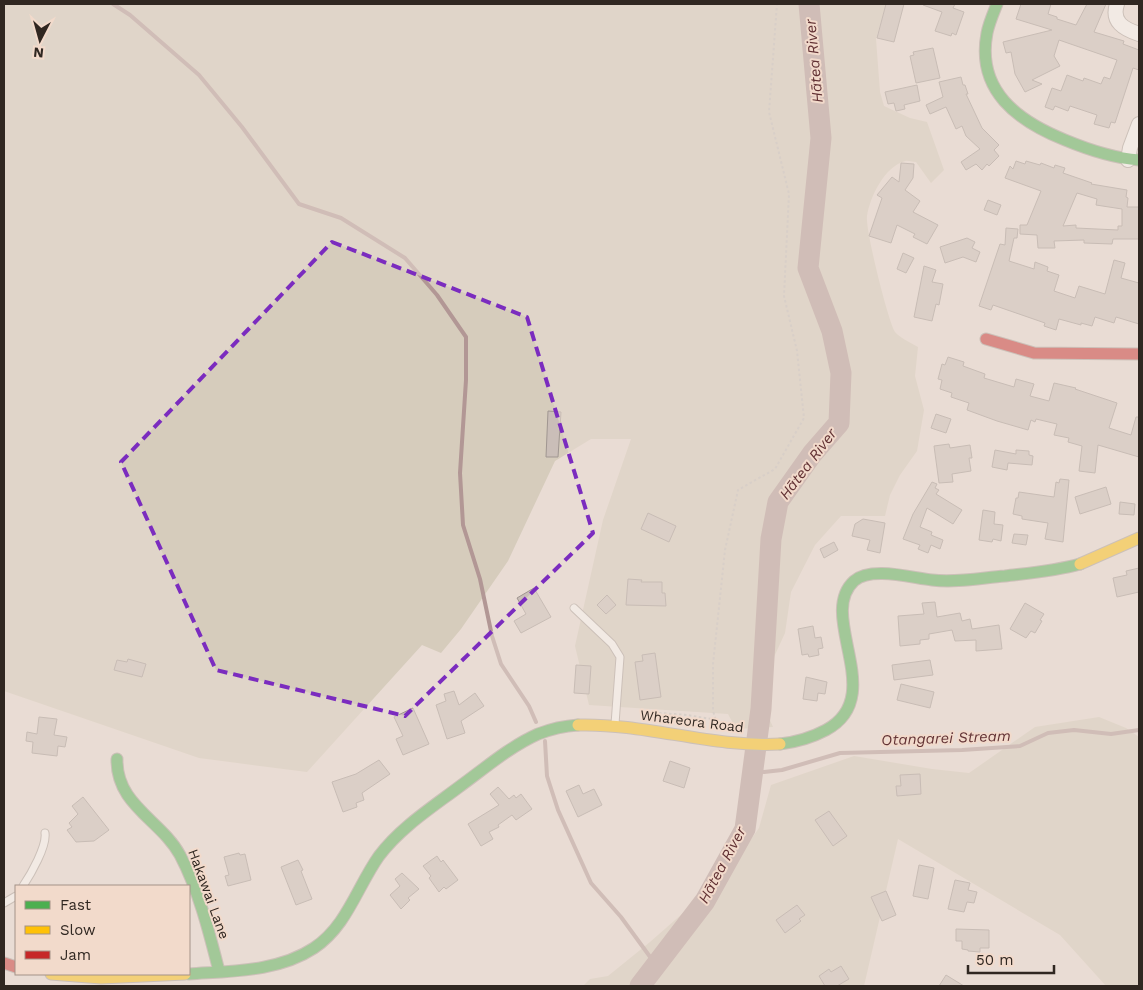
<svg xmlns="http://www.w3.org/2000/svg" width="1143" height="990" font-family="'Work Sans',sans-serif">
	<rect width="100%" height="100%" fill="#e9dcd4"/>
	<path fill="#d6ccbc" d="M4,4H886L876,39L880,92L884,106L910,118L927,122L944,170L931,183L916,162C913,162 908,160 905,161C884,167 870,197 867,216C865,229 888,321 895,332C900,338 911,343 918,347L915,376L924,410L917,451L900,475L890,495L885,516H841L815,545L791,592L785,633L774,657L769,718L773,727L736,729L728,714L589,705L575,646L603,520L631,439H591L555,461L508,561L461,629L441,653L422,645L307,772L199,758L4,691Z
		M1099,717L1126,728L1139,737V986H1106L1060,935L898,839L864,986H583L590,979L608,976L650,942L724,877L759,828L771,785L854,756L932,769L969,773L1035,727Z"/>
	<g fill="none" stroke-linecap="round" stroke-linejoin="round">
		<path stroke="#b29795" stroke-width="4" d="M113,4L130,15L199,75L242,127L299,204L341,218L405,258L437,295L466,337V380L460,473L463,525L480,579L492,636L501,664L529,706L536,722
			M545,741L547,776L558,810L591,883L621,917L656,965
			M753,771L764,772L782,770L840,753L962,750L1020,746L1048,733L1074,730L1111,734L1139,730"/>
		<path stroke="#b29795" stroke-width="21" d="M640,986L705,901L745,829L761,709L771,539L778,502L812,454L839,423L841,373L832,331L808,268L821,138L809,4"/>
	</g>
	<path fill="#cabeb8" stroke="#a09691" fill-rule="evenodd" d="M886,4H904L894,42L877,38Z
		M923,4H955L953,8L964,12L956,35L952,33L951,36L935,31L942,12L923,5Z
		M1021,4H1051L1048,14L1057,17V19L1076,25L1087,4H1106L1094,32L1124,41L1123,44L1139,50V70L1133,68L1115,123L1111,122L1109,128L1094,124L1097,115L1070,106L1068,111L1055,106L1053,110L1045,107L1052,88L1061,91L1067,75L1083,81L1084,78L1101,84L1104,77L1110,79L1117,60L1059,40L1054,56L1060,66L1032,80L1042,84L1025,92L1015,74L1011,52L1006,53L1003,42L1052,30L1016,19Z
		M933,48L940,78L916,83L910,56L914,55L913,52Z
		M961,77L963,85H965L968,94H966L982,128L999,145L994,150L999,156L989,166L987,164L982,170L976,164L966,170L961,162L980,149L966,136L962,126L956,129L946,107L930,114L926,105L943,97L939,82Z
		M917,85L920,101L904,105L905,109L896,111L894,103L888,104L885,92Z
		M1016,161L1025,164L1026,161L1040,165L1041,163L1054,168L1055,165L1065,168L1063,173L1092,183L1091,184L1127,190L1126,197L1128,198L1127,207H1139V239H1113L1112,244L1084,243V240L1054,241L1055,248H1038L1037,235L1020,234V225H1027L1041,191L1005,178L1010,166L1013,169ZM1077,193L1097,199L1096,205L1122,209V226H1118V230L1076,228V225L1063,226Z
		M901,163L914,164L913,178L905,190L920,201L913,212L938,225L927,244L913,237L915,234L897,225L891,243L869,236L882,198L877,195L892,177L899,182Z
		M988,200L1001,205L997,215L984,210Z
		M1006,228L1018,229L1017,238H1014L1009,261L1034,269L1035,262L1048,267L1047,271L1059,275L1054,291L1075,298L1079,286L1105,294L1114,260L1125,263L1121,278L1139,283V324L1116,317L1114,323L1095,317L1092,326L1081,323V325L1059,319L1056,330L1044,326L1045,323L993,305L991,310L979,306L1000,244L1005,245Z
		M967,238L975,242L972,248L980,252L976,262L963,257L945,263L940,247Z
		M903,253L914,258L906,273L897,269Z
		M924,266L936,270L932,282L943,284L939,305L936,304L932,321L914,317Z
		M948,357L964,362L963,366L985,374L984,378L1014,387L1016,379L1034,384L1030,396L1049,401L1054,383L1076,388L1075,389L1117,403L1109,428L1131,435L1136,417H1139V457L1098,445L1095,473L1079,471L1082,446L1068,442L1069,438L1054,435L1057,424L1036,419L1035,422L1031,420L1028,430L997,421L967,410L969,403L951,397L952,393L940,389L942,380L938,379L942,364L945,365Z
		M548,411L561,412L558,457H546Z
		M936,414L951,419L946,433L931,428Z
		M949,444L950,448L970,445L972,458H969L971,471L952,474L953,482L939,483L934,446Z
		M995,450L1016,454V450L1029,451V455L1033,456L1032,465L1008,463L1007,470L992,467Z
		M1060,479L1069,480L1063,542L1045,539L1048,523L1022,519V516L1013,514L1016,498H1018L1019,492L1054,497L1056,482L1059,483Z
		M932,482L937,484L935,488L939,490L936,494L962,510L953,524L927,508L920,527L932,532L931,535L943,540L940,549L931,545L928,553L918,549L920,545L903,539L913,514Z
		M1106,487L1111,504L1080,514L1075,497Z
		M1120,502L1135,504L1134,515L1119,514Z
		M983,510L995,512L994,524L1003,525L1001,541L993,539L992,542L979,540Z
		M648,513L676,526L669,542L641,529Z
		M863,519L885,523L880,553L867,550L870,540L852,536L855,524Z
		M1014,534L1028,535L1026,545L1012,543Z
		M834,542L838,550L824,558L820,549Z
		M1139,568V592L1117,597L1113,578L1127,575L1126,571Z
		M628,579L642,580L641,582H662V593H665L666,606L626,605Z
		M534,588L551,617L521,633L514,621L526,614L517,598Z
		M607,595L616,605L606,614L597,605Z
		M935,602L937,617L960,613L962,621L970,619L972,629L999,625L1002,649L976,651V640L955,641L952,630L929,634V639L920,640V644L900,646L898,616L924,614L922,603Z
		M1025,603L1044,614L1040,620L1042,621L1035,633L1031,631L1026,638L1010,629Z
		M813,626L815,638L821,637L823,648L818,649L819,655L809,657L808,654L802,655L798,629Z
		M655,653L661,697L640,700L635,662L643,661L642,655Z
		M128,659L146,664L142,677L114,670L117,660L127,662Z
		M930,660L933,675L894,680L892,665Z
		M576,665L591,666L589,694L574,693Z
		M806,677L827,682L825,694L818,693L817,701L803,699Z
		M901,684L934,692L930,708L897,700Z
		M454,691L459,705L475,693L484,706L461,721L465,733L447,739L436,705L446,701L444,694Z
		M413,708L429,744L403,755L396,739L403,736L394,717Z
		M39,717L57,719L54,735L67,737L65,747L58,746L57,756L32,753L33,742L26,741L27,732L37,734Z
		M379,760L390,774L362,793L364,800L356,803L357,807L343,812L332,782L356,774Z
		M670,761L690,768L684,788L663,781Z
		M920,774L921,794L897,796L896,786H901L900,775Z
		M579,785L583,794L594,789L602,805L578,817L566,791Z
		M498,787L509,799L514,795L516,798L521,794L532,809L516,820L512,815L498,825L499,827L489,832L493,839L481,846L468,824L499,805L490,794Z
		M83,797L109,830L94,841L76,842L67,830L72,827L69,823L78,814L72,806Z
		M829,811L847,836L833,846L815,820Z
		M239,853L240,855L245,854L251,880L228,886L225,876L229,875L224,857Z
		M437,856L441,862L443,860L458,880L446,889L444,887L439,892L429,878L431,876L423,866Z
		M298,860L303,870L301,871L312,899L296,905L281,867Z
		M919,865L934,868L928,899L913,896Z
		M402,873L419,889L408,898L410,900L401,909L390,895L400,886L395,879Z
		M955,880L970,883L968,890L977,892L974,903L967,902L964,912L948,909Z
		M886,891L896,915L882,921L871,897Z
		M797,905L805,915L799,919L801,921L785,933L776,920Z
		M956,929L989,930V948H980V952L968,951V950L962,949V941H956Z
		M841,966L849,979L837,986H825L819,976L829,969L831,972Z
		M946,975L964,986H939Z"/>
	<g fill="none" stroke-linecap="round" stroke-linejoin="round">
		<defs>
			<path id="lane" d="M574,608L612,644L620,657L615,724
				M23,886C31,874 47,846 45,833
				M4,903L16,896"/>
			<path id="street" d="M1117,4C1111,22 1124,29 1139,34
				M1128,160L1130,148L1139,124"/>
			<path id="fast" d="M997,4C993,14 989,23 987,33C976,91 1018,121 1065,140C1089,150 1113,158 1139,160
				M780,744C797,742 811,738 826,730C889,696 816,616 854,581C871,566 912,578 932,580C956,583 981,578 1005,576C1030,573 1055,571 1080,564
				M117,759C116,805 161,820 180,855C199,891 209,932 219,971
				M189,974C230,971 278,972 314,948C347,926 357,887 379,856C400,828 431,808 459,787C484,769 509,747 538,734C551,729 564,726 578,725"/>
			<path id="slow" d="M1080,564L1139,538
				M578,725C646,723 712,748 780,744
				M51,974L101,978L185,974"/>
			<path id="jam" d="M986,339L1034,353L1139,354
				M4,963L16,967"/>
		</defs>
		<use href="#lane" stroke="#a89e98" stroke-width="9"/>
		<use href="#street" stroke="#a89e98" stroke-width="16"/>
		<use href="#fast" stroke="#a89e98" stroke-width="13"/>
		<use href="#slow" stroke="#a89e98" stroke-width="13"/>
		<use href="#jam" stroke="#a89e98" stroke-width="13"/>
		<path stroke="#c3bebb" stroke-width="2" stroke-dasharray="2.5 2.5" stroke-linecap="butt" d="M659,713L687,715L717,720
			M717,724L713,711V664L725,550L738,490L775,469L804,418L797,351L784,296L789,194L769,112L777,4"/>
		<use href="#lane" stroke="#fcfaf9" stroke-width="7"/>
		<use href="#street" stroke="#fcfaf9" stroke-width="14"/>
		<use href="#fast" stroke="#4caf50" stroke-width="11"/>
		<use href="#slow" stroke="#ffc107" stroke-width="11"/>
		<use href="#jam" stroke="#c62828" stroke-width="11"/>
	</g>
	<path d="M0 0H1143V990H0ZM332,242L527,317L593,533L405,716L216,670L121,462Z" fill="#e9dcd4" fill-opacity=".55" fill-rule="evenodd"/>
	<path fill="none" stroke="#7b2cbf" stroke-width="4" stroke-dasharray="10 6" stroke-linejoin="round" d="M332,242L527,317L593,533L405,716L216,670L121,462Z"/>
	<g text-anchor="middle" stroke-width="4" stroke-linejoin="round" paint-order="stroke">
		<g font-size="14" fill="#302721" stroke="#f2dacb">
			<text transform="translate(692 721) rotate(7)" y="5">Whareora Road</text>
			<text transform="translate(209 894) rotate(70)" y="5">Hakawai Lane</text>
		</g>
		<g font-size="15" font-style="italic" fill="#623234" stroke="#f2dacb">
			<text transform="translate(814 61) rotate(-95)" y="5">Hātea River</text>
			<text transform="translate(808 464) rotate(-53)" y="5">Hātea River</text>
			<text transform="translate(946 738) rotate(-2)" y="5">Otangarei Stream</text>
			<text transform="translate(722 865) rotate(-62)" y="5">Hātea River</text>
		</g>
	</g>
	<rect width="1143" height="990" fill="none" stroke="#302721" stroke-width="10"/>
	<rect x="15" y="885" width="175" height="90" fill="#f2dacb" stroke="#a49287"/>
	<rect x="25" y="901" width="25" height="8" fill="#4caf50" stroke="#a49287"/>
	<text x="60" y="910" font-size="15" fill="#302721">Fast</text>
	<rect x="25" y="926" width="25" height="8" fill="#ffc107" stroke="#a49287"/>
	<text x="60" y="935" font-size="15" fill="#302721">Slow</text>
	<rect x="25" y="951" width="25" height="8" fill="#c62828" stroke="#a49287"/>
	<text x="60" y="960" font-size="15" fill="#302721">Jam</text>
	<g transform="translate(40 40) rotate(186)" stroke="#f2dacb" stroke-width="4" paint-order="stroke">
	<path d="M0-4L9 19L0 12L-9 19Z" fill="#302721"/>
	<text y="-8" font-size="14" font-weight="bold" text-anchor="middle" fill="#302721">N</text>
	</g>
	<path d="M968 965v8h86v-8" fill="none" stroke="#302721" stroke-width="2.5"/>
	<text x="976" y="965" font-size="15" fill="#302721" stroke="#f2dacb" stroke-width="4" paint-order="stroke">50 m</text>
</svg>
